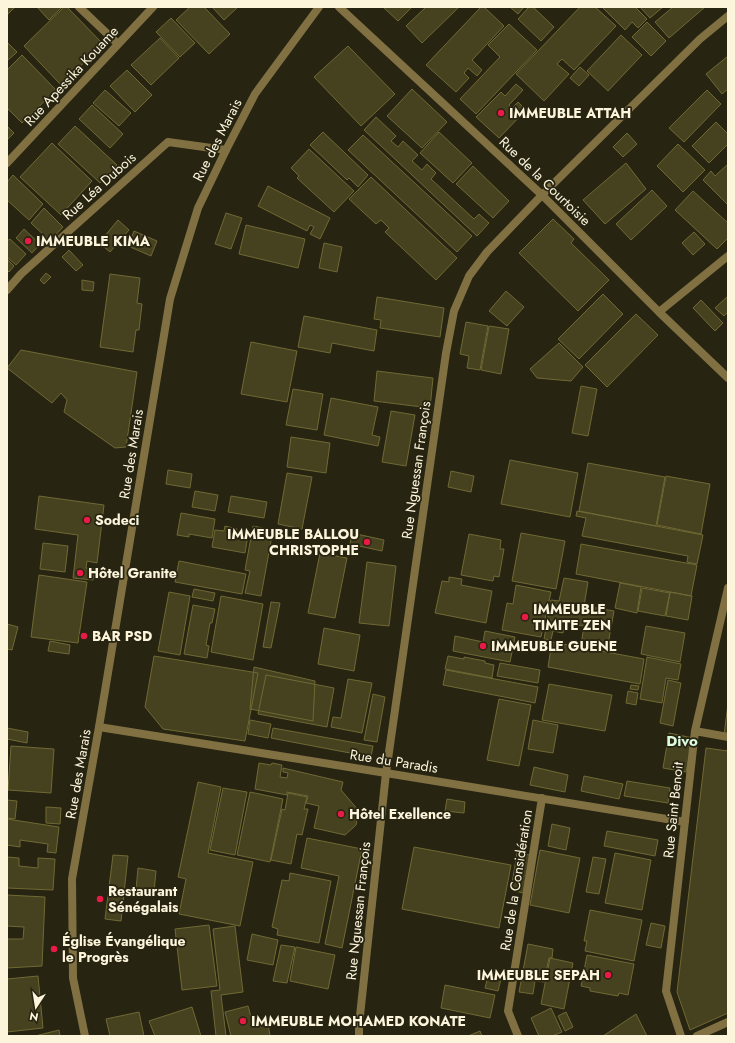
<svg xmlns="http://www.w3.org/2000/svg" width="735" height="1043" font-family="Jost,sans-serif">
	<rect width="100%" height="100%" fill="#272412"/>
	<path fill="#464220" stroke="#706934" d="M7,7H15L7,15Z
		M37,7H62L49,20Z
		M64,7H67L103,44L61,85L24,46Z
		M190,7H204L230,34L209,54L176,20Z
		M212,7H238L224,20Z
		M383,7H412L398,21Z
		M426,7H459L422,43L406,26Z
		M481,7H484L504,26L472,60L482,70L477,76L468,68L464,73L469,78L456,92L426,65Z
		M510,7H524L518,14Z
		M529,7H533L554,27L541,41L518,19Z
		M580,7H595L616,26L574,70L562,59L557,64L569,74L544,101L516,74Z
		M602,7H635L647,19L638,28L632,22L625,30Z
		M640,7H663L650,18Z
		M673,7H705L669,38L655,22Z
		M171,18L195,43L180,57L156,32Z
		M647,22L666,41L651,56L632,37Z
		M509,24L537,50L476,114L460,99L500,57L488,45Z
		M621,35L642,55L608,91L587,71Z
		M160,38L179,58L151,85L131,65Z
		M7,42L17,52L7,61Z
		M348,46L395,94L361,126L314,77Z
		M22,55L56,90L22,123L7,108V70Z
		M728,56V89L722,94L706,74Z
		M580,67L589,75L579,86L570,78Z
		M127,70L152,95L135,112L110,86Z
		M516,84L523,90L509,105L512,108L518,102L526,110L499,138L476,117L501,92L505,96Z
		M412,89L447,122L422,148L387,116Z
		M105,90L131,113L119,126L93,103Z
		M707,90L721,104L684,142L669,128Z
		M92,105L123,134L110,148L79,119Z
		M376,117L396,136L391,141L398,147L403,141L418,155L412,161L422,170L427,164L436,173L431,179L474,219L479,214L489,223L477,236L364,130Z
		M716,122L728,134V144L709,163L692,146Z
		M7,126L14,133L7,140Z
		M75,126L117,165L100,183L58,144Z
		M323,132L368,175L358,187L349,178L347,180L310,145Z
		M439,132L472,163L453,183L420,153Z
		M627,133L637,144L623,157L613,147Z
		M363,135L472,236L457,252L348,150Z
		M52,143L92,181L61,215L20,177Z
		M678,144L705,170L683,192L657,166Z
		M309,149L354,191L334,212L297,178L299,176L291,168Z
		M626,163L646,189L605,224L583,200Z
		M728,164V205L703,180L711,171L715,176Z
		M473,166L509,201L493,218L456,184Z
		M13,175L43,204L29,220L7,200V182Z
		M371,177L457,258L436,280L385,232L389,228L381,220L376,224L349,199Z
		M268,186L330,218L320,239L310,234L314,227L310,225L307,231L258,206Z
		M652,190L667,206L631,240L616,224Z
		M693,191L728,223V238L717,249L675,210Z
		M44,208L63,227L50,241L31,223Z
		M226,213L242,218L231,249L215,244Z
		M553,219L574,239L571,243L609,280L578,311L519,253Z
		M118,220L129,230L110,252L99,243Z
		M246,225L305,239L298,268L239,254Z
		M24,229L40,244L32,253L16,238Z
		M134,231L157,241L151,256L128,246Z
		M694,232L705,244L693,255L682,243Z
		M10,239L26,254L16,265L7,257V241Z
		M324,243L342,247L337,272L319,268Z
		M69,250L83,265L76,271L62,257Z
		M7,259L14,266L9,272L7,270Z
		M46,273L51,277L44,284L40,280Z
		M110,274L140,278L137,303L142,304L139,330H136L133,352L100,347Z
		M82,280L94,282L93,291L82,290Z
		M506,291L524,307L507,326L489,311Z
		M603,294L623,314L579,359L558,339Z
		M728,296V312L724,316L715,308Z
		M377,297L444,308L440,337L380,328L381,320L374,319Z
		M701,300L723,323L715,331L693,308Z
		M636,314L658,335L607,387L585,365Z
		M304,316L377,330L374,351L332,343L330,353L298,347Z
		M466,322L488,326L480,370L467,368L469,356L460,354Z
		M489,326L509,329L501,374L481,370Z
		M251,342L297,351L287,402L241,394Z
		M559,343L583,367L571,381L537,378L530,369Z
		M21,350L137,372L126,447L115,448L64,412L67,400L61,393L52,403L7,368Z
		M377,371L433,378L430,408L374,401Z
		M581,386L597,389L588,436L572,433Z
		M293,389L323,394L317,430L286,425Z
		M331,398L378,407L372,435L380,437L378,446L324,435Z
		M391,411L415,415L406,466L382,462Z
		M291,437L330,443L326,473L287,467Z
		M510,460L578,473L570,517L501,504Z
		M588,463L665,477L656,526L579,511Z
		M168,470L192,474L190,488L166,484Z
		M451,471L474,476L471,492L448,487Z
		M287,473L312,477L302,529L278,524Z
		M666,476L710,484L701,534L657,525Z
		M195,491L218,495L215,511L192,507Z
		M39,496L104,505L97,563L87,561L86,568L94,569L93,580L73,578L78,535L35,529Z
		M231,496L267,502L264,518L228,512Z
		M577,511L703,535L697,564L687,562L688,556L582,536L586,518L576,516Z
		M181,513L215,519L212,538L189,534V537L177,535Z
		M225,526L237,529L236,533L248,535L245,553L212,547L215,530L224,531Z
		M253,526L273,530L261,596L245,593L250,571L245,570Z
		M352,533L384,540L382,551L350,544Z
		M521,533L565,541L556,589L512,581Z
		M469,534L501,540L500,549H504L499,577L494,576L493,581L461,575Z
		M43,543L68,546L65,572L40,569Z
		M581,544L697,565L691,596L576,574Z
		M320,553L347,558L335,618L308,613Z
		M179,561L246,574L242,594L175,582Z
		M367,562L396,566L389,626L359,623Z
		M39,575L87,582L78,643L31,637Z
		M449,577L462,579L461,585L492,591L486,623L435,613L442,581L449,582Z
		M564,578L588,582L584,606L614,611L607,650L581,645L584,626L565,623L563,633L553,631L551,640L544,639L551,600L559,601Z
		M620,583L641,587L637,613L615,608Z
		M516,585L551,592L541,637L502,630L507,603L513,604Z
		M642,588L670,593L665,616L638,611Z
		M194,589L215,593L213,601L192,597Z
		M169,592L190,596L180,655L158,651Z
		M670,592L692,596L688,620L666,616Z
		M221,596L263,604L253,660L211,652Z
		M271,602L280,603L271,648L263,647Z
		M193,605L215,609L212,623H210L206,645L209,646L207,658L184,654Z
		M7,624L18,627L12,650L7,649Z
		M646,626L685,633L680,662L641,654Z
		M324,628L360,635L354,671L318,664Z
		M485,631L515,637L510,662L453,651L455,636L483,642Z
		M50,641L70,645L69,654L48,651Z
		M552,642L644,659L640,684L548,667Z
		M154,656L258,673L245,741L163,729L145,707Z
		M448,656L464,659V657L485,661V663L494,665L492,678L445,669Z
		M647,657L681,664L678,680L666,678L662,703L640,699Z
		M500,663L540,670L538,683L497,676Z
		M254,667L315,681L313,721L250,709Z
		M446,670L538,687L535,703L443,685Z
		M266,675L334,688L327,727L258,714Z
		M348,679L372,683L362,733L331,727L333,717L341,718Z
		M668,680L681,683L673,726L660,723Z
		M549,684L612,695L605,731L542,720Z
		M631,685L639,686L638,690L630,689Z
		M628,691L638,693L636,705L626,703Z
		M373,694L385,697L377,742L364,740Z
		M499,699L531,705L519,766L487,760Z
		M728,704V735H724Z
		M250,720L271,724L268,738L248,734Z
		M533,720L558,725L553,753L528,749Z
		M7,728L28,732L27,743L7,739Z
		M273,728L373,746L371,757L271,738Z
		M669,733L693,738L686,772L663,768Z
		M11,746L54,749L51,793L8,790Z
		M706,748L728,751V1013L690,1030L677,992Z
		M259,763L271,765L272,763L282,765L280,777L287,778L288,773L283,772V768L343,782L341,790L359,811L356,825L345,835L314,828L319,806L306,803L308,796L287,792V795L255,789Z
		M534,767L568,775L565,792L530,785Z
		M584,776L623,784L619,799L581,791Z
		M627,781L670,788L668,803L624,796Z
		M198,782L221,787L208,853L253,862L240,926L179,914L186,879L178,877Z
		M223,788L247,792L235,855L210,850Z
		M250,792L283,799L270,862L237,855Z
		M288,793L307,797L304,809H308L302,835L297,834L291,864L271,860L282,809L285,810Z
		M447,799L465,802L464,813L445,811Z
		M7,800L17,801L15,819L7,818Z
		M46,807L61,808L60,824L46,823Z
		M7,819L59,827L56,853L47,852L48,844L20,840V847L7,845Z
		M552,824L570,828L566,850L548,846Z
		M607,831L658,840L655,856L604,846Z
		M307,838L362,849L342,948L325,944L339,876L301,868Z
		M414,847L511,865L499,928L402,909Z
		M540,850L580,858L569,913L530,905Z
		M517,853L530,855L523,893L511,890Z
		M615,853L651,860L642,910L605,903Z
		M113,855L128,856L121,921L105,919Z
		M7,857L19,858V866L38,868V858L55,859L53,890L7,888Z
		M593,857L606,859L599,894L586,892Z
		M138,868L156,871L154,892L136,890Z
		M290,873L331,881L319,943L277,935L278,929L272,927L282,880L289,881Z
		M7,895L45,897L42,966L7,968V939H23L24,927L7,926Z
		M590,910L642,920L634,961L585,951L587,941H584Z
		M651,923L665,926L661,948L646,945Z
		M209,925L217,986L182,990L175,929Z
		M235,926L243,992L221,995L226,1036H216L211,991L220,990L213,929Z
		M252,934L278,940L273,965L247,960Z
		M528,944L553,949L552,958H549L544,982L535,981L533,994L519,992Z
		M281,945L295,947L287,983L273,981Z
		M296,947L335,955L328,989L290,981Z
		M587,955L634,964L628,995L619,993L618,996L590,991V988L581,986Z
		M550,958L573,963L564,1009L541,1004Z
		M489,972L502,975L498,991L485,988Z
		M38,976L43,1028L7,1032V979Z
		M445,985L495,995L490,1018L441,1008Z
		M248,1006L251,1017L257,1016L260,1026L268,1024L270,1036H231L225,1012Z
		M192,1007L201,1036H155L149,1021Z
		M551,1008L562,1032L552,1036H539L531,1018Z
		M139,1012L144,1036H110L106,1019Z
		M566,1012L573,1027L565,1031L558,1016Z
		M636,1014L647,1036H603Z
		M59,1030L60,1036H35Z
		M480,1031L482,1036H468Z"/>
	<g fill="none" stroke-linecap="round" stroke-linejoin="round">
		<path stroke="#817042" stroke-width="8" d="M79,7L118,44
			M339,7L542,195L659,312L728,378
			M7,163L153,7
			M7,290L21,274L168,142L226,150
			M659,312L728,256
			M99,727L386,773L685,822
			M695,731L728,737
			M359,1036V1025L386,773L446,353L454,311L469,276L487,252L542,195L700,39L728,16
			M518,1036L508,1011L542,798
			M681,1036L666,991L695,731L728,588
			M697,1036L728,1022"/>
		<path stroke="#817042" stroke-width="8" d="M85,1036L73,978L72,879L99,727L170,299L198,208L226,150L255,94L319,7"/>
	</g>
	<g fill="#e91a46" stroke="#272412" stroke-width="1.5">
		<circle cx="501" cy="113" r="4"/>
		<circle cx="28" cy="241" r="4"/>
		<circle cx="87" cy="520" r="4"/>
		<circle cx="367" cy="542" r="4"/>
		<circle cx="80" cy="573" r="4"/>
		<circle cx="525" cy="617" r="4"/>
		<circle cx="84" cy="636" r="4"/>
		<circle cx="483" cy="646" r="4"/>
		<circle cx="341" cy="814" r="4"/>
		<circle cx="100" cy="899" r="4"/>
		<circle cx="54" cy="949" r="4"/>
		<circle cx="608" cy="975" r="4"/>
		<circle cx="243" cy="1021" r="4"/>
	</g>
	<g text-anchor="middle" stroke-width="3.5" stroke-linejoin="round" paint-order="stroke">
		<g font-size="14" fill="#fcf5db" stroke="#272412">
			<text transform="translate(71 76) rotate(-47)" y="5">Rue Apessika Kouame</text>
			<text transform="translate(217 140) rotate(-63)" y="5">Rue des Marais</text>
			<text transform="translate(545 181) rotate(44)" y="5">Rue de la Courtoisie</text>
			<text transform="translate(99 186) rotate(-42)" y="5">Rue Léa Dubois</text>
			<text transform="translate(131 454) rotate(-81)" y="5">Rue des Marais</text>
			<text transform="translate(416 470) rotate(-82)" y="5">Rue Nguessan François</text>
			<text transform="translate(394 761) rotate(9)" y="5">Rue du Paradis</text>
			<text transform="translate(78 774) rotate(-80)" y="5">Rue des Marais</text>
			<text transform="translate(673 810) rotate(-84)" y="5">Rue Saint Benoit</text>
			<text transform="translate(516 880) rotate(-81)" y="5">Rue de la Considération</text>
			<text transform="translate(358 911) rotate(-84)" y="5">Rue Nguessan François</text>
		</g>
		<g font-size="14" font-weight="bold" fill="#fcf5db" stroke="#272412" text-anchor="start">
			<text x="509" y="118">IMMEUBLE ATTAH</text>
			<text x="36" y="246">IMMEUBLE KIMA</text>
			<text x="95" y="525">Sodeci</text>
			<text x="359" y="539" text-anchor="end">IMMEUBLE BALLOU<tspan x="359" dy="16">CHRISTOPHE</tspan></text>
			<text x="88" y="578">Hôtel Granite</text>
			<text x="533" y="614">IMMEUBLE<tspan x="533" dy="16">TIMITE ZEN</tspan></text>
			<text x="92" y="641">BAR PSD</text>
			<text x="491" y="651">IMMEUBLE GUENE</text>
			<text x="349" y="819">Hôtel Exellence</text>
			<text x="108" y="896">Restaurant<tspan x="108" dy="16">Sénégalais</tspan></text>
			<text x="62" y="946">Église Évangélique<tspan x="62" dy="16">le Progrès</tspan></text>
			<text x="600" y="980" text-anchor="end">IMMEUBLE SEPAH</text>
			<text x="251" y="1026">IMMEUBLE MOHAMED KONATE</text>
		</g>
		<g font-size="15" font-weight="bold" fill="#ddfcdf" stroke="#272412">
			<text x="682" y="746">Divo</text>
		</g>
	</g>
	<rect width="735" height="1043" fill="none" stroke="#fcf5db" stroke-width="16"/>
	<g transform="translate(36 1007) rotate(192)" stroke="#272412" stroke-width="3" paint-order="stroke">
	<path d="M0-3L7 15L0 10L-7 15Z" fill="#fcf5db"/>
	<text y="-6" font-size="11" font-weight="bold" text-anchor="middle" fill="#fcf5db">N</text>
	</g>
</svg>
